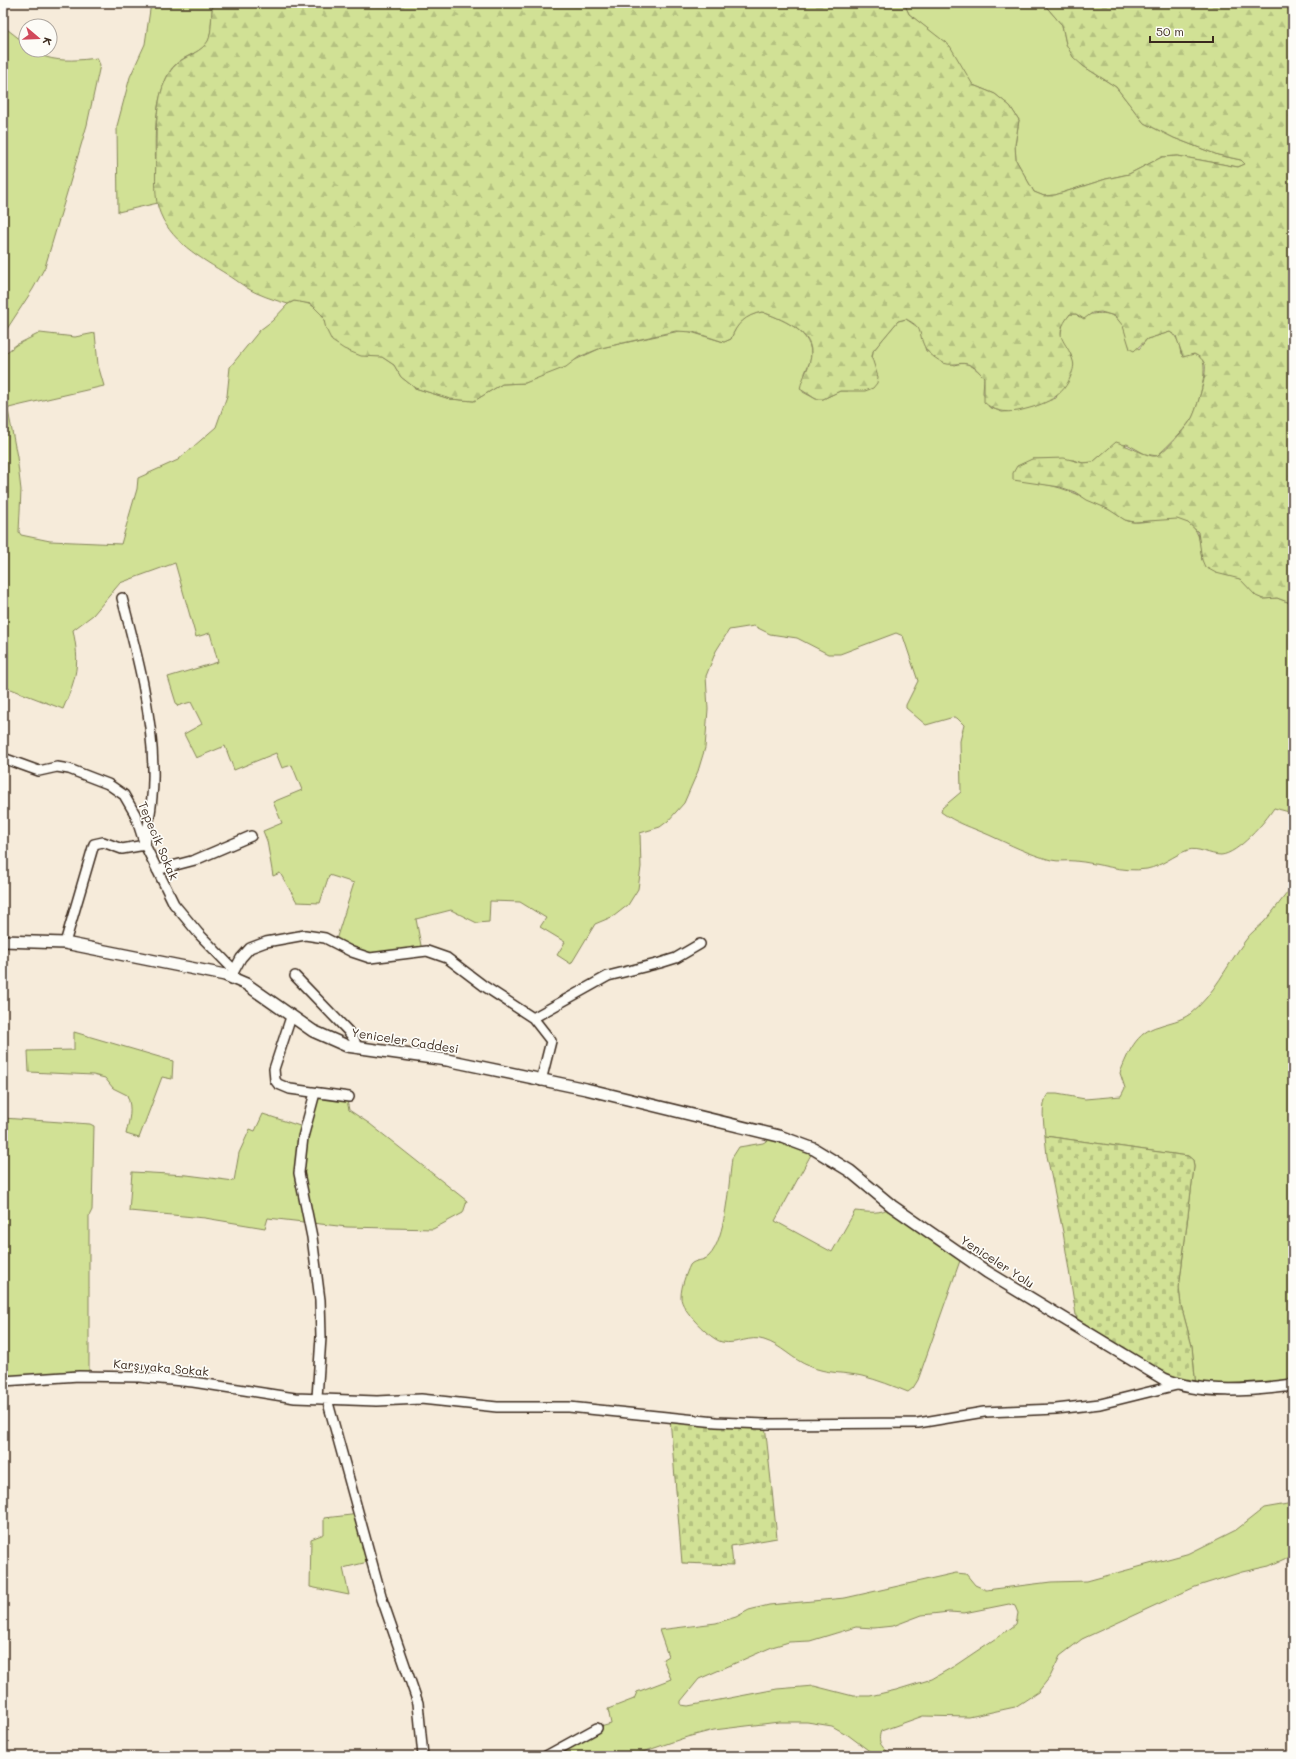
<svg xmlns="http://www.w3.org/2000/svg" width="1296" height="1759" font-family="Mali,sans-serif">
	<defs>
		<pattern id="forest-firs" width="22" height="20" patternUnits="userSpaceOnUse"><rect width="22" height="20" fill="#d1e195"/><path d="M5 1l3.5 6h-7zM16 11l3.5 6h-7z" fill="#b4c180"/></pattern>
		<pattern id="cemetery-stones" width="16" height="16" patternUnits="userSpaceOnUse"><rect width="16" height="16" fill="#d1e195"/><path d="M2 7V4a2 2 0 0 1 4 0v3zM10 15v-3a2 2 0 0 1 4 0v3z" fill="#b4c180"/></pattern>
	</defs>
	<rect width="100%" height="100%" fill="#f6ebda"/>
	<filter id="ink" filterUnits="userSpaceOnUse"><feTurbulence type="fractalNoise" baseFrequency=".025" numOctaves="2"/><feDisplacementMap in="SourceGraphic" scale="8" xChannelSelector="R" yChannelSelector="G"/><feConvolveMatrix kernelMatrix="1 2 1 2 8 2 1 2 1" color-interpolation-filters="sRGB"/></filter>
	<g filter="url(#ink)">
		<path fill="#d1e195" stroke="#86865a" fill-rule="evenodd" d="M151,3H213C211,13 212,35 208,42C196,58 176,54 166,79C150,116 156,163 158,203L118,212L117,126L130,77L145,44Z
			M904,3H1043L1062,25L1066,44L1083,66L1116,87L1144,123L1174,138L1218,155L1241,160L1245,164L1238,167L1178,156L1162,157L1129,174L1106,179L1055,195L1044,196L1034,192L1016,160L1015,146L1019,120L1010,106L995,94L973,85L934,34L909,14Z
			M3,26L26,44V50C35,50 38,55 46,57C61,62 82,60 97,58L100,65L87,125L45,267L33,289L3,335Z
			M294,301C311,302 325,310 326,329L371,355L382,357L394,365L401,377L415,388L450,399L474,401L502,384L525,383L601,348L684,330L724,342L731,339C736,324 745,315 762,312C780,318 810,330 811,353C812,360 807,367 805,373C804,379 804,386 803,392L816,399H823L840,391H848L873,367L872,358L873,351L898,321L906,319L919,328L926,351L955,365C968,360 975,368 984,377L983,393L989,407L1002,412L1015,411L1032,407L1056,398L1071,355L1060,338L1063,323L1070,314H1076L1079,317C1095,313 1114,308 1124,327C1131,340 1124,338 1139,349L1147,339L1170,332C1179,338 1179,344 1181,354C1187,354 1197,353 1201,358C1210,366 1197,411 1191,420C1181,433 1169,445 1157,456L1145,454L1127,444L1106,451L1093,462L1083,463L1074,460L1032,459L1043,484C1068,488 1085,498 1108,509C1117,513 1123,521 1132,522C1150,524 1173,511 1190,524C1201,533 1200,546 1202,560L1228,575L1240,579L1257,596L1263,599L1277,598L1293,604V813L1274,808C1265,822 1238,854 1221,855C1210,855 1198,847 1188,850C1174,855 1162,866 1147,869C1122,873 1099,863 1075,861C1067,860 1059,862 1051,860C1028,854 1011,845 989,835C973,828 956,823 941,812L942,808L961,792L960,741L964,725L957,718L954,717L926,725L906,708V705L918,681L903,636L896,633L840,654H828L797,638L770,634L754,626L729,630L716,651L706,676L708,709L705,748L698,771L684,803L668,821L660,827L640,833L641,867L638,889L628,905L614,916L595,924L571,964L557,955L565,942L540,927L546,918L520,902L490,901L489,922L477,923L451,910L416,919L422,951L376,958L335,943L354,883L329,875L320,903L297,902L280,873L273,876L267,841L263,831L282,823L273,802L302,790L292,765L282,768L276,753L234,770L225,746L196,758L184,734L202,724L191,702L177,706L168,677L218,662L210,633L196,637L175,563L120,583L93,615L73,630C80,665 77,676 63,709L3,686V355L16,345L40,333L75,337L95,333L98,365L104,386L21,405L9,408L8,410L17,457L21,490L19,532L21,535L50,541L121,544L137,489L138,478L178,460L216,427L227,396L230,367L260,330L272,321L288,304Z
			M1293,886V1385L1196,1388L1192,1346L1181,1305L1179,1288L1194,1167L1193,1160L1188,1156L1045,1136C1044,1123 1040,1105 1048,1094H1057L1085,1099L1121,1096L1125,1088L1120,1073C1128,1053 1136,1032 1159,1026C1170,1022 1180,1021 1190,1014C1214,995 1227,965 1245,941C1250,933 1258,928 1264,922C1275,910 1283,897 1293,886Z
			M74,1032L173,1061L172,1079L162,1077L139,1138L126,1134C129,1120 133,1109 127,1095L113,1088L105,1078L93,1075L29,1072L28,1051L74,1050Z
			M315,1093L346,1096L349,1110L370,1124L467,1201L463,1213L433,1229L347,1227L268,1218L265,1228L205,1218L129,1211L132,1172L187,1175L234,1181L239,1153L250,1129L255,1131L263,1114L306,1128Z
			M3,1118L90,1124L94,1126L92,1210L89,1216V1376L3,1381Z
			M776,1135L814,1149L775,1221L832,1252L855,1211C868,1212 881,1215 892,1206L962,1255L918,1380L913,1388L908,1392C893,1386 878,1380 862,1376C845,1372 826,1374 809,1366C793,1360 781,1345 764,1340C750,1335 737,1345 722,1342C711,1340 680,1309 681,1297C681,1286 686,1274 690,1265C695,1259 703,1262 709,1256C726,1239 729,1181 732,1158L739,1147L763,1143Z
			M1293,1503V1555L1269,1566L1242,1572L1195,1587L1082,1639L1060,1656L1050,1677L1038,1692L1015,1707L969,1717L923,1716L881,1731C876,1744 884,1749 894,1756H876L848,1735L832,1726L807,1722H779L714,1730L687,1737L631,1756H546L597,1728L611,1724L608,1709L634,1699L637,1692L671,1679L663,1659L668,1656L659,1630L716,1623L736,1617L749,1610L769,1605L845,1598L956,1573L966,1574L975,1585L986,1590L1051,1582L1087,1581L1190,1553L1236,1530L1264,1508ZM1009,1604L1015,1606L1018,1613L1016,1624L1011,1628L956,1665L932,1679L896,1690L870,1696H853L814,1686L777,1689L688,1706L681,1705V1701L699,1679L772,1647L789,1642L810,1641L856,1627L874,1628L893,1626L922,1615L949,1612L964,1613Z
			M360,1514L372,1561L343,1568L349,1595L310,1587L311,1539L324,1534V1518Z"/>
		<path fill="url(#forest-firs)" stroke="#86865a" d="M213,3H904L909,14L950,46L973,85L995,94L1010,106L1019,120L1015,145L1016,160L1034,192L1044,196L1055,195L1106,179L1129,174L1162,157L1178,156L1238,167L1245,164L1241,160L1218,155L1174,138L1144,123L1116,87L1083,66L1073,57L1066,44L1062,25L1043,3H1293V604L1277,598L1263,599L1256,596L1240,579L1216,573L1205,567L1202,560L1198,532L1188,523L1177,519L1134,522L1125,520L1108,509L1087,500L1075,492L1060,487L1013,480V473L1017,466L1032,459L1064,458L1083,463L1093,462L1116,442C1125,444 1149,458 1156,456C1164,453 1188,426 1192,418C1197,409 1207,374 1205,365C1203,359 1200,357 1194,354L1183,357L1176,336L1170,332L1147,339L1134,351L1130,349L1123,326L1115,316L1101,312L1092,313L1084,319L1076,314H1070C1051,339 1067,339 1073,361C1075,366 1072,373 1070,378C1061,400 1039,406 1018,411C1005,413 993,411 984,402V377C980,374 977,368 972,366C961,359 951,369 940,361C935,358 928,353 926,349C917,335 926,329 906,319L898,321L873,351L872,358L878,377L877,383L873,388L865,391H840L823,399H816L800,389C802,377 811,366 811,353C812,331 780,318 762,312C746,315 736,324 731,339L724,342L693,332L676,331L601,348L579,357L566,367L525,383L502,384L474,401L450,399L415,388L401,377L394,365L382,357L361,356L344,349L332,341L326,329L323,316L311,304L294,301L288,304C278,301 268,298 259,294C248,290 238,281 228,275C201,258 168,241 158,207C154,194 156,165 156,150C156,127 156,100 166,79C177,54 197,58 208,41C212,34 211,13 213,3Z"/>
		<path fill="url(#cemetery-stones)" stroke="#86865a" d="M1045,1136L1188,1156L1193,1160L1194,1167L1179,1288L1181,1305L1192,1346L1196,1388L1177,1385L1078,1328L1063,1232L1047,1156Z
			M670,1418L765,1424L777,1538L731,1546L733,1565L682,1563Z"/>
		<g fill="none" stroke-linecap="round" stroke-linejoin="round">
			<defs>
				<path id="minor" d="M3,758L39,771L57,767L69,769L108,784L124,795L135,814L145,845L174,904L199,934L233,969L234,978
					M157,870L195,860L251,836
					M65,943L94,844L103,842L122,849L145,845C149,820 154,794 153,769C152,711 137,654 122,598
					M234,971L241,958L250,948L266,942L305,935L325,938L352,952L370,958L427,951L447,958L484,986L533,1018
					M295,976L348,1031L354,1039L357,1048
					M291,1017L274,1069L275,1080L278,1084L290,1089L349,1097
					M541,1081L551,1041L533,1018L608,976L660,963L676,958L700,944
					M315,1093L303,1137L299,1173L312,1237L320,1300L321,1337L317,1398
					M3,1381L79,1376L139,1377L193,1382L295,1398L377,1401L421,1399L497,1407H569L716,1422L765,1424L918,1423L984,1412L1056,1409L1100,1404L1177,1385
					M327,1399L382,1599L418,1703L423,1756
					M546,1756L597,1728"/>
				<path id="tertiary" d="M3,941L65,943L225,975L246,984L313,1031L347,1046L447,1060L586,1089L779,1136L814,1149L850,1171L892,1206L987,1272L1164,1379C1200,1395 1255,1390 1293,1385"/>
			</defs>
			<use href="#minor" stroke="#3b2a1e" stroke-width="12"/>
			<use href="#tertiary" stroke="#3b2a1e" stroke-width="14"/>
			<use href="#minor" stroke="#fdfcf7" stroke-width="9"/>
			<use href="#tertiary" stroke="#fdfcf7" stroke-width="11"/>
		</g>
	</g>
	<g text-anchor="middle" stroke-width="3.5" stroke-linejoin="round" paint-order="stroke">
		<g font-size="12" fill="#3b2a1e" stroke="#fdfcf7">
			<text transform="translate(158 841) rotate(67)" y="4">Tepecik Sokak</text>
			<text transform="translate(405 1041) rotate(9)" y="4">Yeniceler Caddesi</text>
			<text transform="translate(997 1262) rotate(33)" y="4">Yeniceler Yolu</text>
			<text transform="translate(161 1368) rotate(5)" y="4">Karşıyaka Sokak</text>
		</g>
	</g>
	<rect width="1296" height="1759" fill="none" stroke="#fdfcf7" stroke-width="16"/>
	<rect x="8" y="8" width="1280" height="1743" fill="none" stroke="#3b2a1e" stroke-width="1.5" filter="url(#ink)"/>
	<g transform="translate(38 38) rotate(109)"><circle r="19" fill="#fdfcf7" stroke="#afa8a0"/>
	<path d="M0-3L7 15L0 10L-7 15Z" fill="#d1495b"/>
	<text y="-6" font-size="11" font-weight="bold" text-anchor="middle" fill="#3b2a1e">K</text>
	</g>
	<path d="M1150 36v6h63v-6" fill="none" stroke="#3b2a1e" stroke-width="2"/>
	<text x="1156" y="36" font-size="12" fill="#3b2a1e" stroke="#fdfcf7" stroke-width="3" paint-order="stroke">50 m</text>
</svg>
